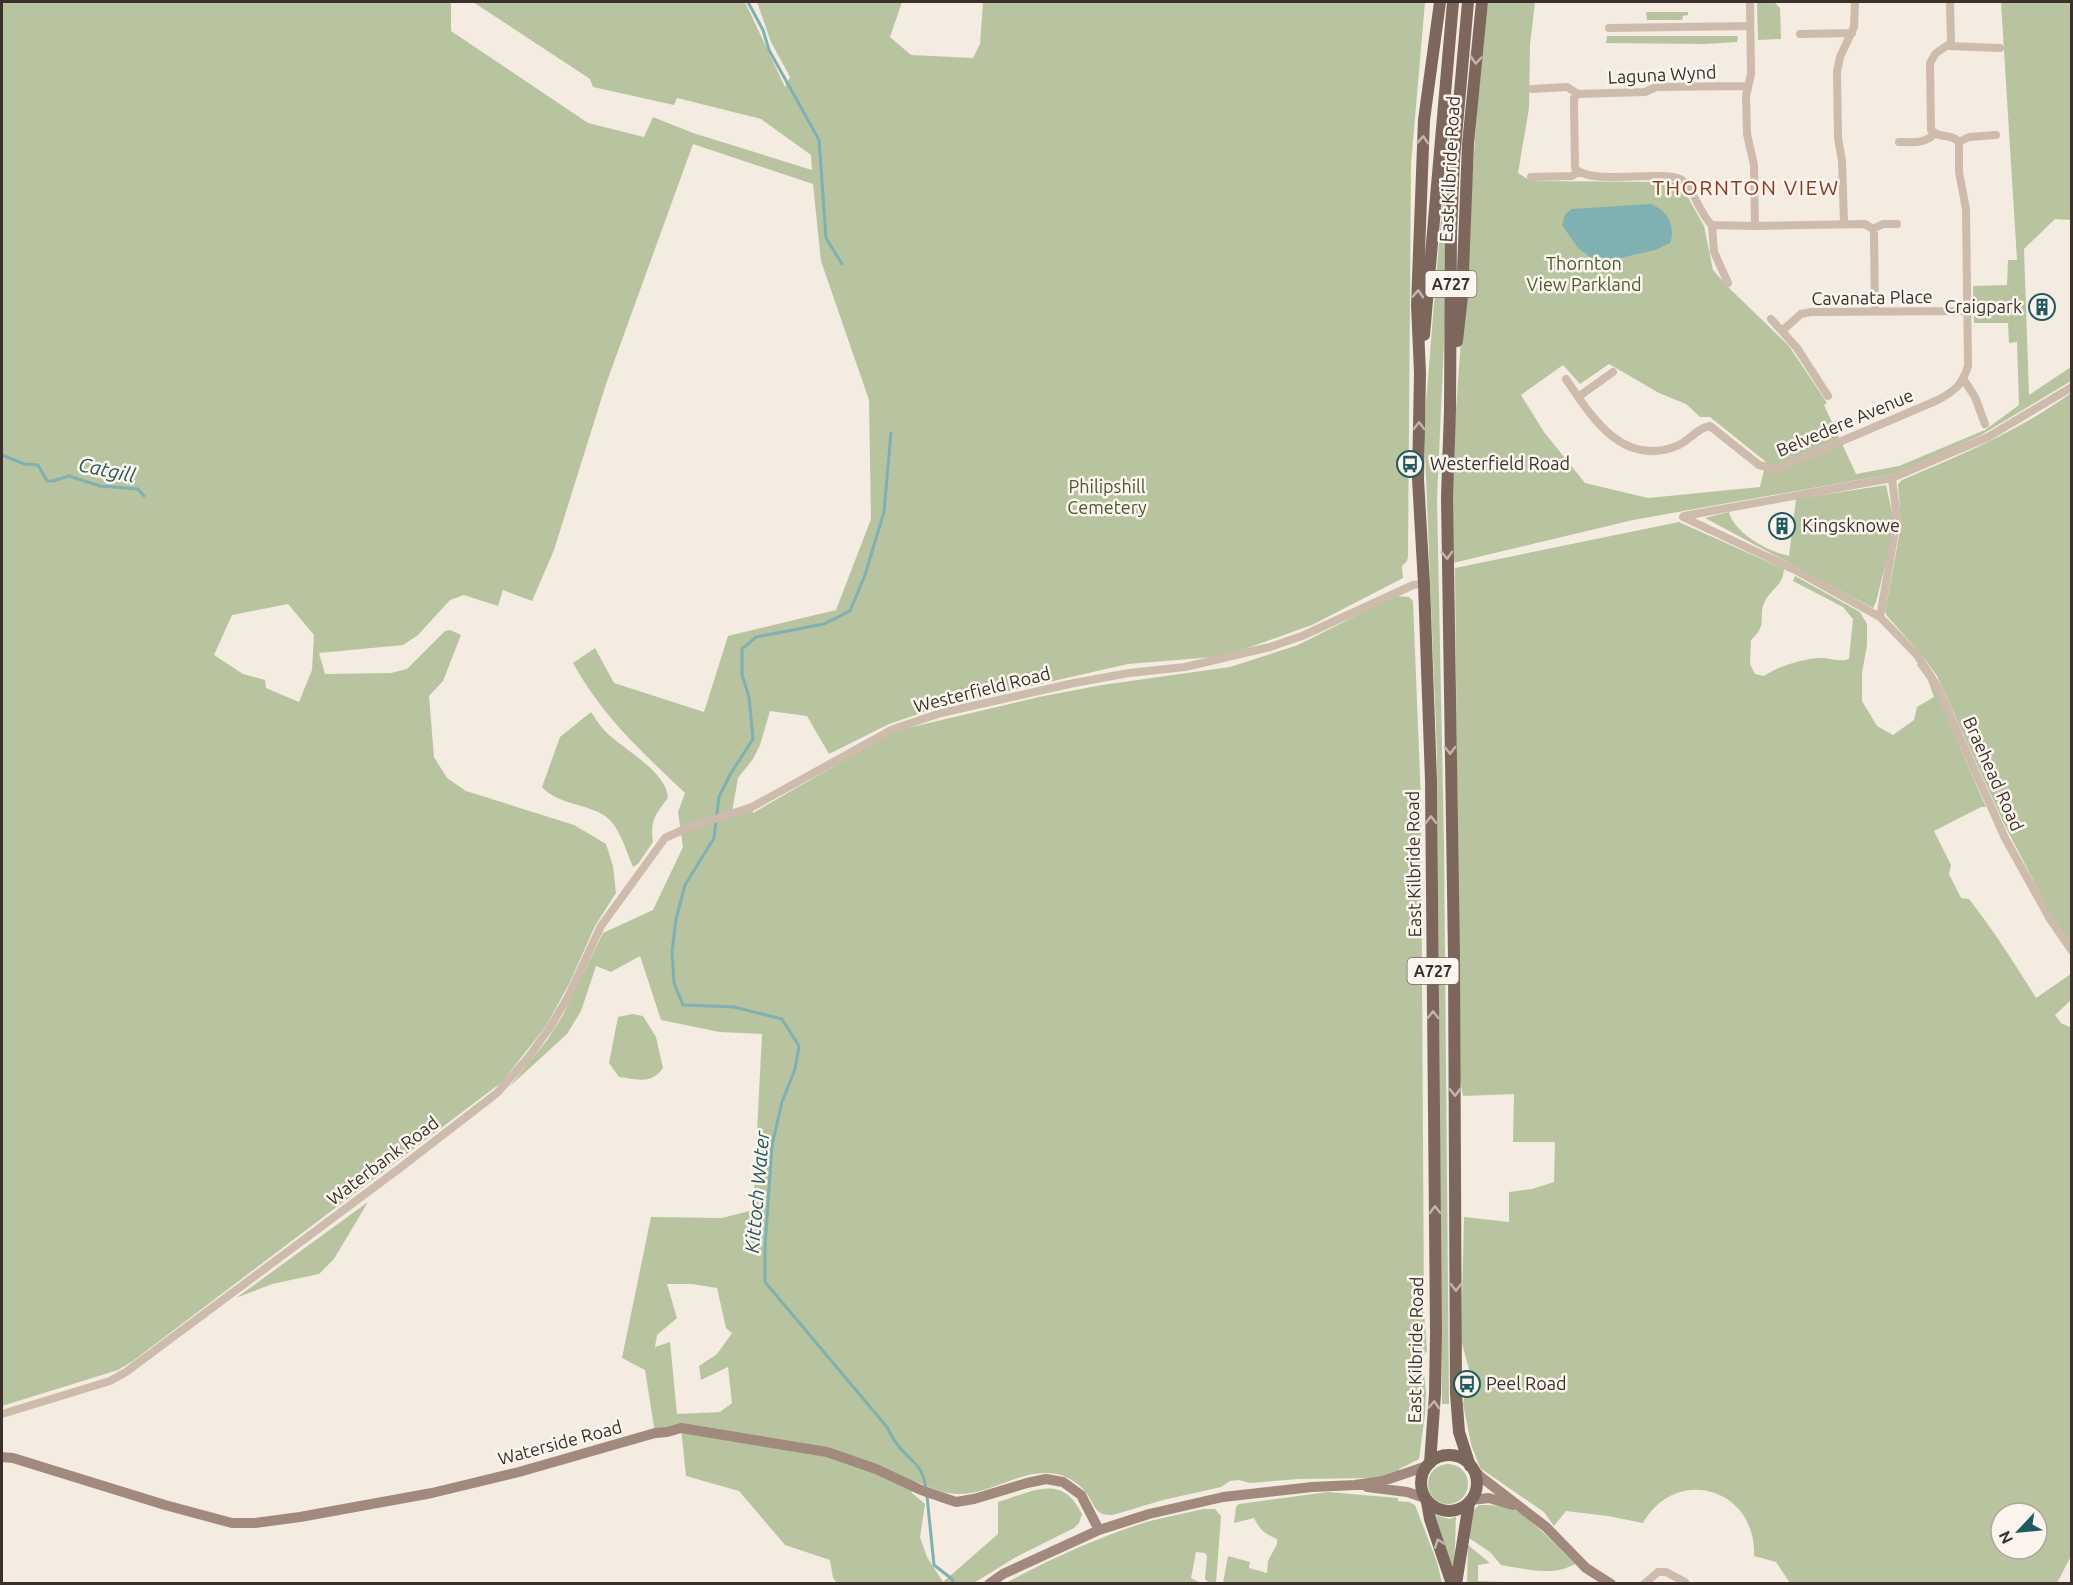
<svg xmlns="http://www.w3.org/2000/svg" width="2073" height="1585" font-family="Ubuntu,sans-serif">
	<rect width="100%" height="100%" fill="#f4ebe1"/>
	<path fill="#b8c4a0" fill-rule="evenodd" d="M2,2H451V31L588,123L644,137L653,117L693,133L812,170L811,155L761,119L677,98L674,105L593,87L590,79L473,2H743L746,4L785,87L790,77L771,42L757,2H902L890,37L911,55L973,58L980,44L983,2H1425L1411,164L1408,556L1407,561L1402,566L1403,578L1312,625L1225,656L1128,664L939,707L889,724L829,754L807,716L770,711L760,745L753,759L738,778L732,812L752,807L753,813L895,731L1039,697L1102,685L1230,667L1298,645L1395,596L1409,597L1413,601L1421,803L1424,1311L1427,1351L1420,1358L1419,1365H1423L1426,1393L1425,1414L1419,1459L1399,1469V1473L1375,1478L1299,1479L1250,1483L1239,1480L1230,1481L1221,1487L1163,1500L1113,1515C1108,1515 1103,1515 1099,1512C1095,1509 1092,1502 1089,1497C1083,1486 1069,1476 1056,1474C1023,1467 991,1495 957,1494C943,1494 926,1485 913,1481L912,1493L925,1504L920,1537L927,1557L943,1582L998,1534V1502C1032,1492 1062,1472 1082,1514L1079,1523L1074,1528L1016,1557L974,1583L838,1584L833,1578L830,1560L785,1545L739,1491L686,1476L681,1428L655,1433L645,1370L622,1358L651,1217L722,1218L753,1210L762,1034L720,1032L661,1020L640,956L611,972L596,966L581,1011L567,1034L509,1087L548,1039L563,1015L603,933L653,910L683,847L678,812L685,793C640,750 603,717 573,663L595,648L614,683L704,712L728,636L836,610L871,519L869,400L821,261L813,184L693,144L606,384L554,550L532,601L503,590L498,606L464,595L450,600L418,635L403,645L319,653L325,674L391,673L407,669L445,631L450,630L461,635L443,681L429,696L434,757L447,778L466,791L574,825L606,844L613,866L616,893L595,926L569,984L546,1026L502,1082L133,1361L118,1370L2,1406ZM288,604L314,635L312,670L299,702L266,688L265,680L243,674L214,655L232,615ZM667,1284H692L717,1288L726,1328L732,1333L717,1354L699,1366L701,1380L728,1367L732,1403L720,1412L677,1414L670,1342L655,1347L657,1335L677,1318Z
		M1488,2H1535L1530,45L1529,108L1518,173L1531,181L1672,182L1681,185L1704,226L1713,270L1729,288L1789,346L1827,403L1824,405L1856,474L1899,466L1985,430L2019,405L2017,342L2009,343L2008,323H1974L1973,286L2007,285L2008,260H2017L2001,2H2071V220L2055,219L2024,249L2029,395L2071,367V381L1981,435L1897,473L1633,520L1453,563L1451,482L1477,110ZM1609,364L1659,393L1686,404L1700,417H1710L1766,462L1760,487L1648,498L1585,483L1544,432L1521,395L1563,365L1580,384Z
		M1757,2H1774L1780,8L1781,39L1758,40Z
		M1646,12H1688V15L1683,16L1682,20H1647Z
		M1607,36H1738L1737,42L1705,44L1606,43Z
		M1450,108L1445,216L1446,299L1437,499L1444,844L1449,1404H1442L1437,754L1424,427Z
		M2071,393V947L2054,920L2004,824L1937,676L1921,654L1887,616L1885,612L1901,525L1898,484L1902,480C1961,455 2019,431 2071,393Z
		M1886,485L1893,517L1890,546L1876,602L1873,608L1705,518L1729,512C1734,533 1769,552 1789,556L1796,499Z
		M1679,522L1784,569C1782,587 1773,587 1765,601C1757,617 1769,624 1751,640L1750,664L1755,674L1764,676C1777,666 1808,657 1824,658C1833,659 1841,662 1849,659L1853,619L1843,607L1793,581L1795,576L1860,612L1867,624V645L1862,673V701L1877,726L1893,735L1914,720L1917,707L1934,697L1928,680L1917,665L1919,663L1930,678L1986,807H1981L1934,831L1951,865L1949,874L1961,898L1969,899C1994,931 2015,964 2036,998L2071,974V1000L2055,1015L2061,1023L2072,1028V1554L2057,1583H1790L1776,1562L1754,1556C1757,1489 1677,1464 1643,1523L1608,1516L1566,1511L1554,1526L1544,1512L1480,1468L1471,1444L1463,1404L1469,1369L1461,1340L1464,1217L1509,1222V1192L1532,1189L1554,1182L1555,1142H1513L1514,1094L1463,1096L1460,1080L1455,568ZM2001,1513H2037V1549H2001Z
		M591,712C595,718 600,726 605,731C623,750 666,770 668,798C655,815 650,820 653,842L638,864L633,867C626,851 619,823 602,814C582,803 557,804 542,787L560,737Z
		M632,1014L643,1016L656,1037L663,1068C651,1085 638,1079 619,1077L609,1063L618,1017Z
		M368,1202L334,1259L319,1274L272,1284L236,1298Z
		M1428 1484a20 20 0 1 1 40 0a20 20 0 1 1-40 0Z
		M1328,1492L1398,1498V1501L1409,1502L1415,1505L1437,1562L1442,1583H1223L1228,1556L1250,1562L1249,1568L1267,1573L1268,1561L1277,1544V1539C1265,1534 1259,1529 1254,1518L1234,1523L1236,1507L1239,1504Z
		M1479,1505C1489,1505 1502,1505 1512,1509C1528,1515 1562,1551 1575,1564C1553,1577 1526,1569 1501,1565L1490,1552L1469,1538L1473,1511Z
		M1203,1509H1215L1221,1516L1216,1583H1209L1205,1579L1207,1556L1205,1553L1196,1552L1191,1578L1199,1582L1198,1583H1006C1048,1560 1107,1533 1154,1520C1170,1516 1187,1513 1203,1509Z
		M1435,1515L1449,1519L1456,1517L1454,1573Z
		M1468,1545L1490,1563L1478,1565V1581L1534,1583H1467Z"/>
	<path fill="#7fb0b2" d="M1651,204C1667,210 1676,226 1670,243L1655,250L1598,263L1578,248L1562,225L1565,215L1571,209Z"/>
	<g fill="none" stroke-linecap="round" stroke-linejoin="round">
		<path stroke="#7fb0b2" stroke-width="3" d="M748,2L763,30L769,50L819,140L826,238L842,264
			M891,433L884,512L865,575L850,611L824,624L756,637L742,649V675L749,697L753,739L731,773L719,797L714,838L685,885L676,919L672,952L674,983L683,1005L734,1007L782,1019L799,1046L795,1069L782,1102L772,1145L765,1248V1282L887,1427C890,1433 893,1439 897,1444C911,1463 923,1463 926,1490
			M2,455L24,464L38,465L47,481H53L69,476L100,486L138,489L144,496
			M927,1496L934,1565L952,1579L954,1584"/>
		<path stroke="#cdbbac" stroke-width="8" d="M1750,2L1751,74L1746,96L1747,134L1754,165L1755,226
			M1609,28L1750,26
			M1800,34L1852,33
			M1949,46L2000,48
			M1747,86L1656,87L1645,92L1578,94L1574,98V105L1575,168C1589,186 1658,170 1680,179C1693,185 1699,214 1712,225L1755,226L1865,224L1873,229L1874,233L1875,311
			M1532,89L1567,87L1578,94
			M1899,142C1913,142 1925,144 1934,134
			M1959,142L1969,137L1996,135
			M1531,177L1572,176L1578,172
			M1844,223L1842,161L1838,138L1837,72L1840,57L1854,27L1855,2
			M1712,225L1714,252L1728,283
			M1873,229L1883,224H1897
			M1771,319L1797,348L1828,396
			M1783,330L1801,314L1811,312L1967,311
			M1566,379C1591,416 1621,466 1674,447C1688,443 1696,428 1710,426L1759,465L1776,469L1938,400C1956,390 1962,385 1968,366L1966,209L1959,172V142C1951,133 1939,139 1931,130L1930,63L1936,53L1951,43L1950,2
			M1964,380L1975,397L1985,424
			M1578,397L1613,372
			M1684,516L1892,478L1988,437L2072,387
			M1683,517L1797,571L1880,617L1917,655L1937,686L2005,838L2050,919L2072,951
			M1880,617L1897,520L1892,478
			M2,1414L110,1381L126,1372L400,1168L497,1093L527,1059L549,1029L568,997L601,926L665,838L687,828L752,807L893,729L941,713L1074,683L1129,673L1185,667L1270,647L1302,636L1413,585L1424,584
			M1644,1584L1658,1572H1666L1685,1582"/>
		<path stroke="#a18a7d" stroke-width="10" d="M2,1457L13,1458L165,1505L232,1523H255L300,1517L432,1493L519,1472L655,1433L667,1432L681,1428L827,1452L876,1469L921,1490L956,1502L974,1499L1027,1483L1046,1479L1063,1482L1081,1495L1099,1530
			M1472,1468L1481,1477L1546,1527L1586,1568L1611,1584
			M1367,1487L1407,1492L1425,1498
			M1471,1500L1489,1498L1513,1505
			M989,1584L1003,1574L1099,1530L1149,1514L1223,1497L1312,1487L1355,1485L1383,1481L1427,1466"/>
		<path stroke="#7d675c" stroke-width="12" d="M1468,2L1454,159L1451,233L1450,410L1447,497L1454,956L1456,1394L1459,1432L1470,1466
			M1424,335L1453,2
			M1457,341L1462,296L1468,144L1482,2
			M1421 1483a28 28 0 1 1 56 0a28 28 0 1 1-56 0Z
			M1430,1463L1435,1394L1436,1332L1431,780L1424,584L1418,479L1420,373L1417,305L1424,120L1440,2
			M1427,1502L1430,1519L1452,1584
			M1456,1584L1469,1503"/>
	</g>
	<defs><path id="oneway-chevron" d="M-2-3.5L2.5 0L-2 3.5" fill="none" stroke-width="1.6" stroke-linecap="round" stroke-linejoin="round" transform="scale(1.5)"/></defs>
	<g stroke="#c2b5ac">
		<use href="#oneway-chevron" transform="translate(1476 60) rotate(95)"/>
		<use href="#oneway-chevron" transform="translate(1423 140) rotate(-86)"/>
		<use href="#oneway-chevron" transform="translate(1418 294) rotate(-87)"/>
		<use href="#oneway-chevron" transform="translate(1419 426) rotate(-89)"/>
		<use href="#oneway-chevron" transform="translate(1447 555) rotate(88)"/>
		<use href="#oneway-chevron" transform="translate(1450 750) rotate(89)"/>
		<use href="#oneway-chevron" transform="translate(1431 820) rotate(-91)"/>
		<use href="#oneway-chevron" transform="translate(1433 1015) rotate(-90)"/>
		<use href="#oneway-chevron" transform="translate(1455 1092) rotate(89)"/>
		<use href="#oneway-chevron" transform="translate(1435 1210) rotate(-91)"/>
		<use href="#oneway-chevron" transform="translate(1456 1287) rotate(90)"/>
		<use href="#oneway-chevron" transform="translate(1434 1405) rotate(-87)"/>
		<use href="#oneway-chevron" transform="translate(1439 1543) rotate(-110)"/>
	</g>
	<defs>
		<symbol id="building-ring" viewBox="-11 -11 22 22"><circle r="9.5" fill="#fbf5ee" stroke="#1f5a5e" stroke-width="1.5"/><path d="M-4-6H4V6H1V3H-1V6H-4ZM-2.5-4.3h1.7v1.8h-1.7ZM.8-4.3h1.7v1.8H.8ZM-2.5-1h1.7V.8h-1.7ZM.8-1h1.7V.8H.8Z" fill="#1f5a5e"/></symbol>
		<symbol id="bus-ring" viewBox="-11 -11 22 22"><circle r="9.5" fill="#fbf5ee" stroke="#1f5a5e" stroke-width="1.5"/><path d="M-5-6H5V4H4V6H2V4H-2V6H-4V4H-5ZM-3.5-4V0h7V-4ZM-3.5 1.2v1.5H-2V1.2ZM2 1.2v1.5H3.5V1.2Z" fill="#1f5a5e"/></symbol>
	</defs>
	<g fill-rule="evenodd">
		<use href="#building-ring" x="2027" y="292" width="30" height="30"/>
		<use href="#bus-ring" x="1395" y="449" width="30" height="30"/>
		<use href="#building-ring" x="1767" y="511" width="30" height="30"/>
		<use href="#bus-ring" x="1452" y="1369" width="30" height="30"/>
	</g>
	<g text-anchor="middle" stroke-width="5" stroke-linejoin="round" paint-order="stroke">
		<g fill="#fbf5ee" stroke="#756b66" stroke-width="1.5">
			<rect x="1425.5" y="271" width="51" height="26" rx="4.5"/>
			<rect x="1407.5" y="958" width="51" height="26" rx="4.5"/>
		</g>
		<g font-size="16" font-weight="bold" fill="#3b302b">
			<text x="1451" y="290">A727</text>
			<text x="1433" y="977">A727</text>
		</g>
		<g font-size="18" fill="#3b302b" stroke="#fbf5ee">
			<text transform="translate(1662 75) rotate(-3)" y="6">Laguna Wynd</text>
			<text transform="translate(1450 169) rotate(-87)" y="6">East Kilbride Road</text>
			<text transform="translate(1872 298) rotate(-1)" y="6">Cavanata Place</text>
			<text transform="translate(1845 423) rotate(-23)" y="6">Belvedere Avenue</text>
			<text transform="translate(982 690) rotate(-14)" y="6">Westerfield Road</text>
			<text transform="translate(1993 774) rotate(66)" y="6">Braehead Road</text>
			<text transform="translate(1414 864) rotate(-91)" y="6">East Kilbride Road</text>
			<text transform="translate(383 1161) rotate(-37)" y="6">Waterbank Road</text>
			<text transform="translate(1416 1350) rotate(-89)" y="6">East Kilbride Road</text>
			<text transform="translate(560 1443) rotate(-15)" y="6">Waterside Road</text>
		</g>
		<g font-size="18" fill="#4a5a2e" stroke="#fbf5ee">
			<text x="1584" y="270">Thornton<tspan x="1584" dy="21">View Parkland</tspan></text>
			<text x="1107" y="493">Philipshill<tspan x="1107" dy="21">Cemetery</tspan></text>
		</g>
		<g font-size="18" fill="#3b302b" stroke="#fbf5ee" text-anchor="start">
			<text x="2022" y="313" text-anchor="end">Craigpark</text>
			<text x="1430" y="470">Westerfield Road</text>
			<text x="1802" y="532">Kingsknowe</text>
			<text x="1486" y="1390">Peel Road</text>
		</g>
		<g font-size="20" font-style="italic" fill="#1f5a5e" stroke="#fbf5ee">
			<text transform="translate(107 470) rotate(12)" y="7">Catgill</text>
			<text transform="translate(757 1192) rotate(-85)" y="7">Kittoch Water</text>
		</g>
		<g font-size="21" letter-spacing="1.5" fill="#8c3b22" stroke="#fbf5ee">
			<text x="1746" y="195">THORNTON VIEW</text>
		</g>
	</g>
	<rect width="2073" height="1585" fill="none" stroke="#3b302b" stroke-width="6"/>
	<g transform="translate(2019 1531) rotate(244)"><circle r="28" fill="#fbf5ee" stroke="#aea6a0" stroke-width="1.5"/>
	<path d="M0-4.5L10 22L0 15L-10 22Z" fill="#1f5a5e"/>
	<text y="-9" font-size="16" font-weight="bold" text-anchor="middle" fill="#3b302b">N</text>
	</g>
</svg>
